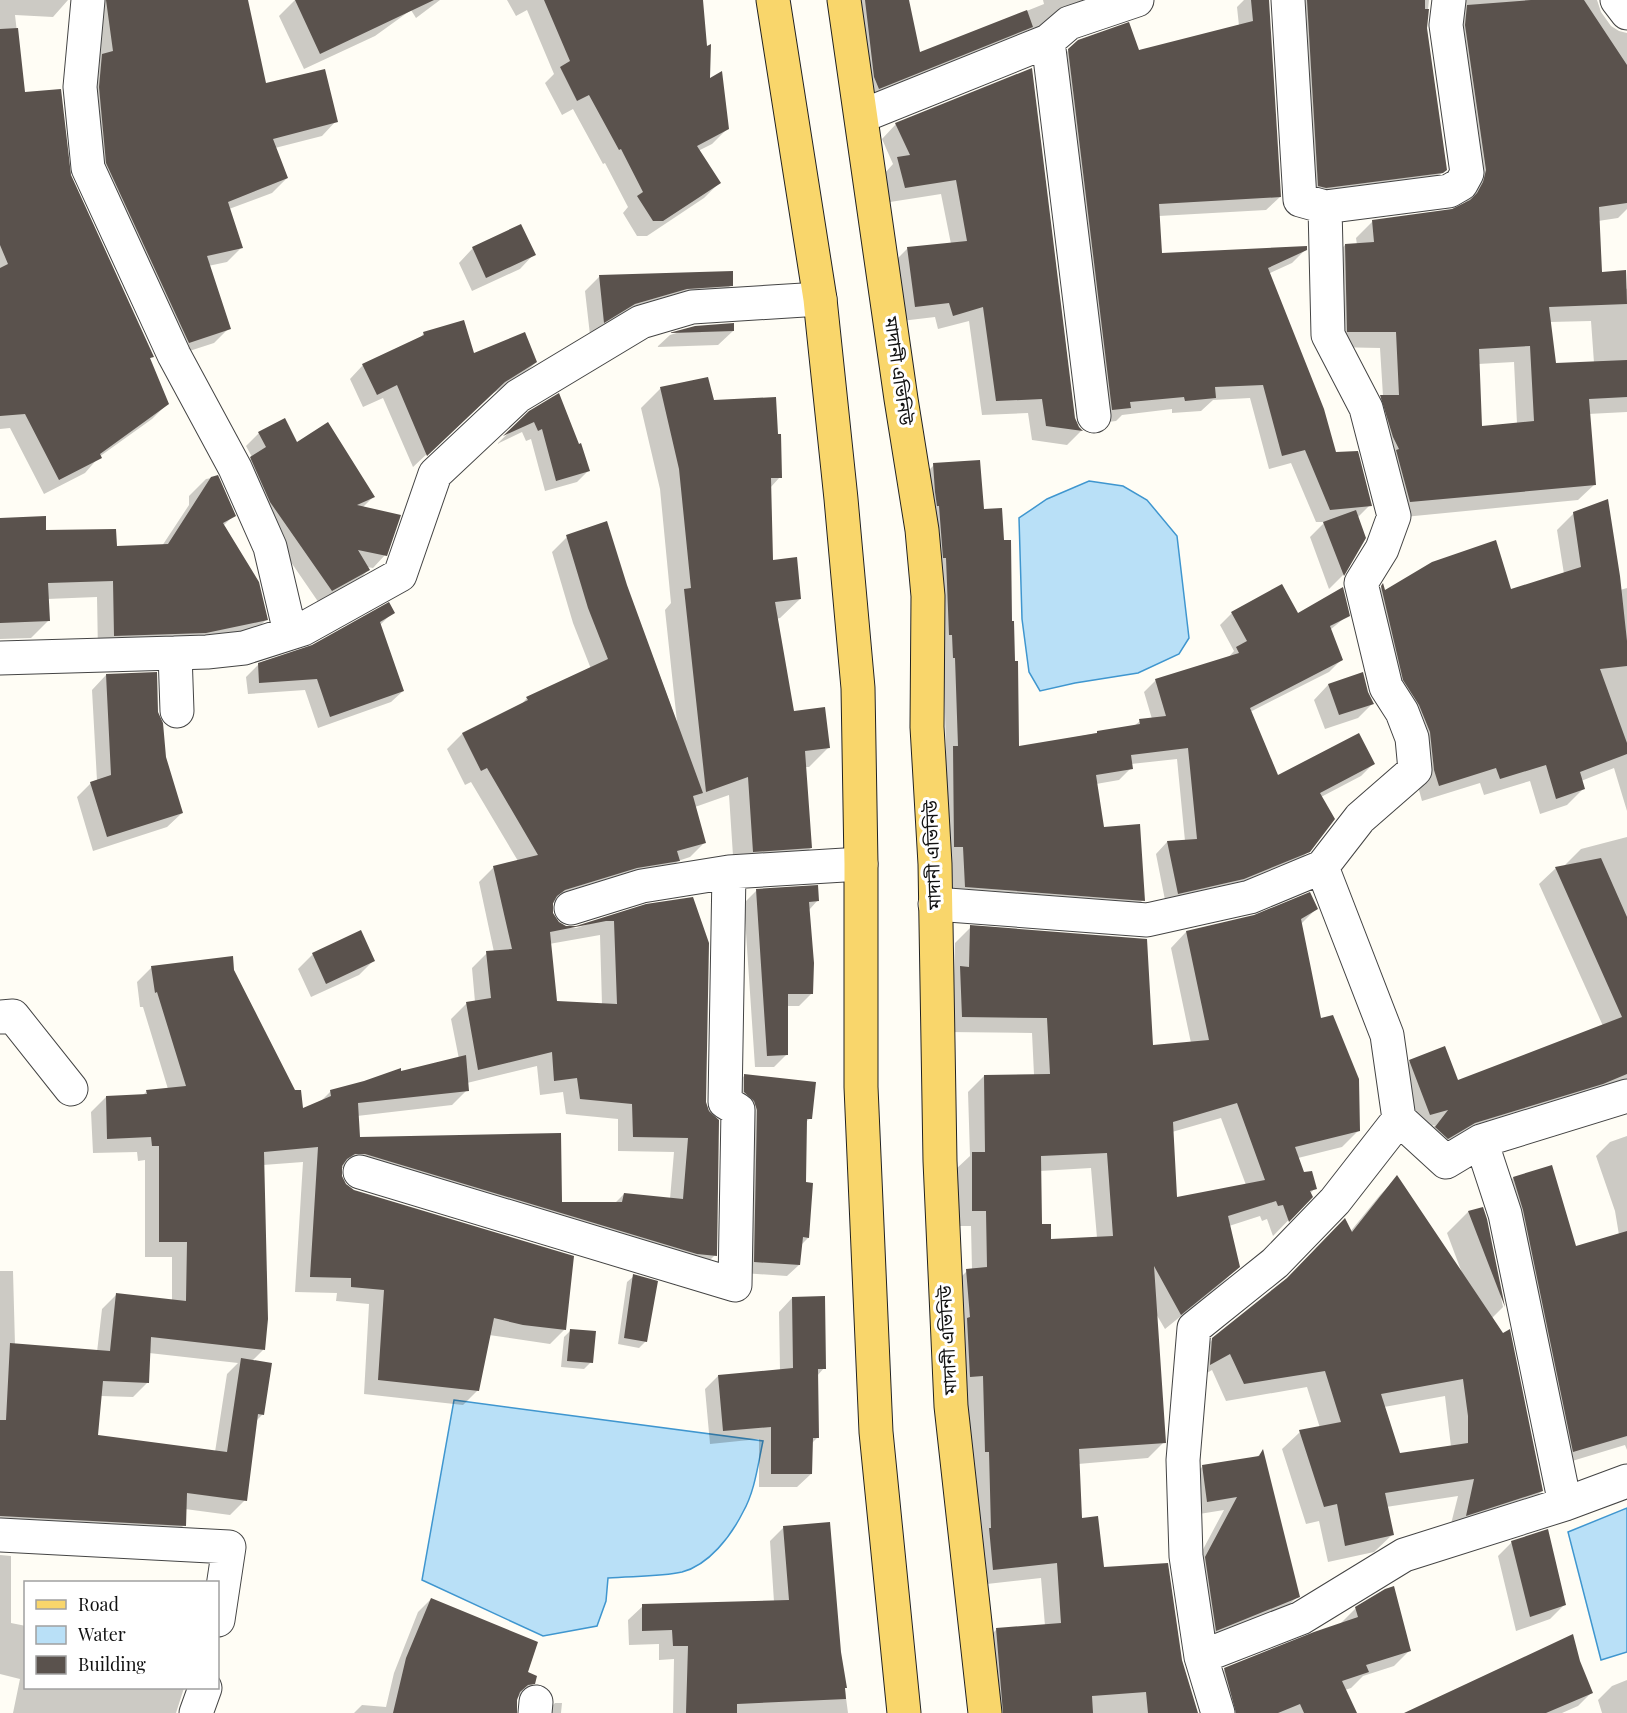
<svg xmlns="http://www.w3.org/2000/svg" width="1627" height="1713" font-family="'Playfair Display','Noto Sans Bengali',serif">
	<rect width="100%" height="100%" fill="#fffdf5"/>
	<path fill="#b9e0f7" stroke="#3f96cf" stroke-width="1.5" d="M1089,481L1123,486L1147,500L1177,536L1189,638L1179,654L1138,673L1075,683L1040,691L1029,672L1022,619L1019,518L1047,499Z
		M454,1400L763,1441C758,1464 755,1491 743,1512C731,1536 709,1565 682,1572C660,1577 631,1576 608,1578L606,1601L597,1626L543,1636L422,1580Z
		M1627,1508V1652L1601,1660L1568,1532Z"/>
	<path fill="#0003" fill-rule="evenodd" d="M0,0H68L53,17L15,15L24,93L69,176L152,356L149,360L167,404L152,419L99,457L85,473L44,494L10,428L0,429Z
		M85,0H246L265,85L336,121L322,136L275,148L287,178L272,193L229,209L241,248L227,262L208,266L229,328L214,343L174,356L92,178Z
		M295,0H440L416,18L411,10L375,36L304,69L279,16Z
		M507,0H701L708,81L727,129L712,144L698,151L719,183L704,198L647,236H637L623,213L628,207L605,163L603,164L573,109L562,115L545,83L554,74L527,10L516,16Z
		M842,0H908L919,54L1044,4L1043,0H1101L1040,26L1015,46L858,109Z
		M1244,0H1268L1280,197L1266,210L1159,216L1161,255L1306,249L1292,263L1268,274L1335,453L1370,505L1357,518L1364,538L1343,575L1329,589L1310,537L1325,522H1316L1291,463L1269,469L1250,398L1213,400L1201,411L1172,413V409L1122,415L1116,421L1099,423L1055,63L1069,50L1138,52L1239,26L1237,7Z
		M1298,0H1429L1426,28L1445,170L1427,188L1307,206Z
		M1454,0H1597L1601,12L1611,26L1619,31L1627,33V209L1618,218L1598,221L1601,274L1627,289V412L1588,414L1595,484L1578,500L1394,518L1365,413L1383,396L1380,348L1331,347L1329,262L1345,245H1357L1356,238L1373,221L1459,209L1467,200L1470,188ZM1591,321L1594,363L1555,365L1550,322ZM1514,362L1517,424L1481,428L1478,364Z
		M1031,70L1074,419L1081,431L1067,445L1032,440L1028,413L982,415L969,321L938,329L935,317L901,321L893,263L908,248L951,244L941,194L890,202L884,174L893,164L882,139L896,124Z
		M473,248L534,254L520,269L472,291L459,263Z
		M731,273V285L717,299L590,335L585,291L599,277Z
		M696,327L733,331L718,345L657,347L670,335Z
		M424,333L473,355L536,362L522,376L490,395L413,467L383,398L363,407L350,379L363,365L419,339Z
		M661,388L712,402L780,477L770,488L771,561L800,599L780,618L776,619L793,713L829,747L809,767H804L811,848L791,867L734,871L729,795L695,807L705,842L690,857L678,861L664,875L620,882L551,904V913L558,923L566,928H576L647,906L705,1102L715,1255L700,1270L350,1168H341L340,1176L345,1185L565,1329L550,1344L489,1335L478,1390L463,1405L364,1394L369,1304L336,1301L337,1293L295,1292L303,1162L263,1165V1350L252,1361L263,1414L255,1422L245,1500L230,1515L185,1509L184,1525L169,1540L0,1531V1271H13L15,1345L97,1352L102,1309L117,1294L172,1301V1257H145V1160L138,1161L137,1152L93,1153L91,1112L106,1097L142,1096L147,1091L168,1089L143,1007H140L137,982L152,967L233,970L301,1111L319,1103L331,1091L459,1059L451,1019L466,1004L475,1002L472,968L487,953L494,952L479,882L494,867L518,861L471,782L465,785L447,749L462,734L520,706L527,698L591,669L573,623L552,552L567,537L626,585L677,722L665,610L671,603L660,489L641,408ZM600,935L602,1005L556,1002L549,944ZM537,1066L540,1095L563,1092L566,1114L618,1119V1151L674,1152L670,1199L624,1194L614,1204L560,1203L359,1138L357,1116L452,1105L467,1090V1083ZM149,1353L238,1363L227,1374L215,1452L97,1436L101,1396L133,1397L148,1382Z
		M530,412L588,471L577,482L545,491L531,439L526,441L522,432L497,444Z
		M259,433L296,444L373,497L362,508L385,555L373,568L367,567L368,570L356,583L319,603L258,514L238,471L252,457L246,446Z
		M934,465L983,511L1011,623L1018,748L1134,726L1140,721L1152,719L1144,692L1156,680L1227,659L1234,651L1220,625L1232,613L1348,615L1330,630L1341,660L1329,672L1250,712L1278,777L1373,764L1361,776L1321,797L1309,851L1296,863L1231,891L1166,905L1156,854L1167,842L1185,841L1177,759L1131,764V768L1119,780L1096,784L1103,829L1143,900L1131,912L954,899L942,760L946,755L944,669L922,477Z
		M217,477L234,515L223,526L266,620L249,637L98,653L97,597L47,599L48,621L31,638L0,639V519L116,548L162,546L189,505V496L206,479Z
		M1574,513L1620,590L1627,588V811L1614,768L1581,781L1583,789L1567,805L1540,814L1530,781L1484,795L1480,783L1422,801L1367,602L1382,586L1385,593L1510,591L1564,574L1557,530Z
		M393,612L380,625L403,691L391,702L318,728L305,690L248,694L246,677L258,665L313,647Z
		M1362,674L1366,692L1373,703L1358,718L1325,729L1314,700L1328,685Z
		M106,675L157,712L164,757L182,813L167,827L93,851L77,797L91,783L97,781L92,690Z
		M1627,837V1084L1431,1154L1420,1144L1435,1125L1414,1130L1394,1077L1410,1061L1457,1082L1603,1026L1539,884L1556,868L1564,866L1581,849Z
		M756,891L818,900L809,910L812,993L799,1006H786L787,1054L774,1067H755L744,903Z
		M1316,909L1300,925L1319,1020L1358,1131L1342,1147L1298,1158L1303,1174L1315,1188L1310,1194L1311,1197L1273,1236L1267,1219L1262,1221L1260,1216L1229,1226L1239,1266L1223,1282L1165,1329L1155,1312L1164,1442L1148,1458L1078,1464L1081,1519L1102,1568L1182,1663L1197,1713H998L981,1645L997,1629L1045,1626L1041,1578L978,1585L967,1391L955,1392L951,1287L967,1271L972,1270L971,1226H957L956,1169L970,1156L968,1092L984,1076L1034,1075L1032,1033L947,1032L945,984L954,975L955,943L971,927L1152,1047L1191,1043L1171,948L1186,932ZM1221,1118L1246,1185L1176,1199L1172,1132ZM1091,1168L1097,1238L1050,1240L1041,1226L1040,1171Z
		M313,954L373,961L359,975L311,997L298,969Z
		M745,1075L810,1118L805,1123V1183L808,1238L801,1245L799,1265L787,1276L743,1273L733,1087Z
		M1627,1136V1450L1625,1445L1559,1465L1499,1193L1513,1178L1551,1167L1575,1248L1619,1235L1615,1211L1596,1156L1610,1142Z
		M1397,1178L1462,1273L1447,1233L1468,1212L1482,1209L1503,1307L1491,1319L1542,1491L1524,1508L1449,1532L1458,1496L1386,1507L1392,1535L1374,1552L1328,1562L1319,1521L1306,1524L1282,1449L1300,1432L1320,1428L1307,1387L1226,1401L1212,1370L1193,1381L1195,1357L1213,1339L1350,1232L1380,1195ZM1445,1396L1451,1447L1399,1455L1384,1407Z
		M634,1276L646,1341L639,1348L618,1344L627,1282Z
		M792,1298L824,1368L817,1376L818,1437L811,1444V1474L797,1487H759V1439L710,1444L705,1389L718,1376L780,1371L779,1312Z
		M571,1330L591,1362L584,1369L561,1367L564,1337Z
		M1262,1452L1298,1596L1283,1611L1202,1644L1191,1572L1224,1510L1193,1515L1188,1481L1203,1466L1256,1458Z
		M784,1527L840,1652L848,1713H673L674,1659L659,1660V1644L629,1645L628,1620L643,1606L774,1602L770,1541Z
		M1512,1542L1565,1604L1550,1619L1516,1631L1498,1556Z
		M0,1555L11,1556V1623L26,1626V1688H184L176,1713H13L20,1679L0,1674Z
		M431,1599L526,1673L534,1683L521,1696L517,1697L516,1713H354L362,1705L386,1707L394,1673L418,1612Z
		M1356,1608L1410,1650L1394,1666L1363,1676L1351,1688L1345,1690L1356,1713H1217L1209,1685L1225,1669L1340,1624Z
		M1578,1662L1591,1693L1578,1706L1562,1713H1468Z
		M1627,1680V1713H1602L1598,1700L1612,1686Z
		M555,1703H562L561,1713H545Z"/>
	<path fill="#5a524d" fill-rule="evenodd" d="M106,0H248L266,83L325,69L338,122L273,139L288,178L228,202L243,248L207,256L231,329L189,343L106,163L99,87L102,54L113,51Z
		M295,0H434L320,54Z
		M544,0H703L707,46L711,44L710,78L722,71L729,129L697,146L721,183L663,221H653L637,196L643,192L621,149L619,150L589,95L577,101L560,67L570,61Z
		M865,0H909L920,52L1027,10L1033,27L879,89L874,77Z
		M1251,0H1269L1281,197L1159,204L1162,253L1307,246V250L1268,268L1324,409L1336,452L1358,451L1372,506L1330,510L1305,450L1282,456L1263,385L1215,387L1216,398L1185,401L1184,397L1130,402L1131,408L1112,410L1068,49L1078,40L1129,22L1139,50L1253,21Z
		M1307,0H1425V9H1429L1427,28L1447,170L1443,173L1326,188L1318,186Z
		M1531,0H1584L1627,65V203L1599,207L1602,272L1626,270L1627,304L1549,307L1556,363L1627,360V397L1589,399L1596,485L1410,502L1396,450L1399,449L1393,437L1380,395H1399L1396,332H1347L1345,244L1374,242L1372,220L1452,209L1470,200L1477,193L1483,182L1486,170L1465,25L1467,5ZM1530,346L1534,421L1482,426L1479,349Z
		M18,28L25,92L61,89L71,175L154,357L150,358L169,404L100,454L102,458L59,480L25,414L0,416V268L8,264L0,245V29Z
		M1032,68L1075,418L1079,427L1083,431L1046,426L1042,399L996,401L983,307L953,316L949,303L915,307L907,247L967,241L956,180L905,188L897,157L910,155L895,123Z
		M521,224L536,255L486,278L472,247Z
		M733,271V286L687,289L635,304L604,323L599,275Z
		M464,320L474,353L525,332L537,362L505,382L427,456L397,385L377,395L362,364L424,335L423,332Z
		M734,323V331L669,333L695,326Z
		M708,377L714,400L776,397L778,434H781L782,478H771L773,560L797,557L801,599L775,602L794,711L825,707L830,748L805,751L812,848L753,852L748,777L706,792L684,589L691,588L679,469L660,387Z
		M559,393L579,444L581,443L590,471L556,481L542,429L538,431L534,422L503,436L529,411Z
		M285,418L297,442L328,422L375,497L357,505L401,515L387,556L358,550L370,570L332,591L270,502L250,457L266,447L258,432Z
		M980,460L984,509L1002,508L1004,540H1011L1012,621H1014L1015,661H1018L1019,746L1097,733V731L1140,724L1139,719L1166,716L1155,679L1239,653L1236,647L1247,641L1231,612L1282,584L1298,613L1343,587L1350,616L1330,626L1343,660L1250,708L1278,775L1359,733L1375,764L1320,793L1335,819L1310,852L1244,879L1178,894L1167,841L1197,839L1188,748L1131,755L1133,769L1096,775L1104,827L1140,824L1145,901L965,887L963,847H954L953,746H958L955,658H953L952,635H949L946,558H943L939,506H937L935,492L933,463Z
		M218,475L236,516L223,523L259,582L268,620L206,633L114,636L113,581L48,583L50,621L0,623V518L46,516V530L116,529L117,546L168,544L211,477Z
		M1608,499L1620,576L1627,641V666L1600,669L1627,743V754L1580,772L1585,789L1556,799L1546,765L1500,779L1496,768L1439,786L1434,770L1430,732L1419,705L1403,680L1381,586L1383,583L1385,590L1432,562L1496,540L1511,589L1581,567L1573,512Z
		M1356,510L1366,538L1344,576L1323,522Z
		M607,521L627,585L703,793L693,796L706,843L677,851L680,861L637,868L565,890L557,896L553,903V913L559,922L566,926H576L646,904L693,897L709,943L706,1102L709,1111L719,1120L717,1256L697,1254L365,1154H355L347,1159L342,1166V1176L346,1184L354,1190L574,1256L566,1330L523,1325L494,1318L479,1391L378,1380L384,1290L351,1287V1278L310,1277L318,1147L264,1152L268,1319L265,1350L151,1337L149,1383L103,1381L98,1435L227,1452L241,1358L272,1363L264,1415L258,1414L247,1501L187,1493L186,1526L0,1516V1420H6L10,1343L110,1351L116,1293L186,1301L187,1242H159V1146H152L151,1137L107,1139L106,1096L147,1094L146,1090L186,1086L157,992L155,993L151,966L233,956L234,970L295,1090H301L303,1108L331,1096L330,1090L364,1081L401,1068V1071L466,1055L469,1091L358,1103L360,1137L561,1133L562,1202H622L624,1193L683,1199L688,1138L633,1137L632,1104L580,1099L577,1078L554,1081L552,1052L478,1070L466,1002L491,998L486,951L512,949L493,866L538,855L487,768L481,771L462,733L528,700L526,697L608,659L588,608L566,535ZM606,921H614L617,1004L557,1001L550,932Z
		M389,602L395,613L380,622L404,691L330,717L317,679L259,683L258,663L312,645Z
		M157,672L158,712L163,723L166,757L183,813L107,837L90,782L111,775L106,674Z
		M1363,672L1368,692L1374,704L1339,715L1328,684Z
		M1601,858L1627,917V1074L1603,1084L1475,1123L1448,1139L1435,1127L1448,1110L1430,1115L1409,1060L1445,1046L1458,1080L1622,1017L1555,867Z
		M818,885L819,901L809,902L814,963L813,994H788V1055L767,1056L756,889Z
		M1310,892L1318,909L1301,919L1321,1018L1333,1015L1359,1079L1360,1131L1295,1147L1304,1172L1312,1171L1317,1189L1310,1191L1313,1197L1289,1222L1283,1205L1278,1206L1276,1201L1228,1216L1240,1267L1181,1315L1154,1266L1166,1443L1079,1449L1082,1518L1098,1516L1104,1567L1168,1563L1182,1660L1198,1713H1148L1146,1692L1092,1696L1093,1713H1003L996,1628L1061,1623L1057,1563L993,1570L989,1528H991L989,1452H985L983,1376L970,1377L967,1318L970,1317L966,1269L987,1267L986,1211H972V1152H985L984,1075L1050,1074L1047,1018L962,1017L960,966L969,967L970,925L1147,939L1153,1045L1209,1040L1186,931L1254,915ZM1237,1103L1265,1180L1177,1197L1173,1122ZM1107,1153L1113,1236L1051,1239V1224H1042L1041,1156Z
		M361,930L375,961L326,984L312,953Z
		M744,1074L816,1082L812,1119H807L806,1182L813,1183L809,1238L803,1237L800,1265L754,1262L757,1110L754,1101L744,1092Z
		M1552,1165L1576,1246L1627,1231V1436L1573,1452L1523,1210L1513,1177Z
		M1397,1175L1503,1333L1510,1329L1543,1491L1466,1516L1474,1479L1385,1493L1394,1535L1345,1546L1337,1504L1324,1507L1299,1430L1341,1422L1325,1371L1244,1384L1230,1354L1210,1365L1212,1338L1287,1278L1345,1218L1352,1232ZM1463,1379L1468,1416V1443L1400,1453L1381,1394Z
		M1483,1207L1487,1219L1505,1307L1468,1211Z
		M633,1274L658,1281L647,1342L624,1338Z
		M825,1296L826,1369H818L819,1438H813L812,1474H771V1427L723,1431L718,1375L793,1368L792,1297Z
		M570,1329L596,1331L593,1363L567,1361Z
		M1263,1449L1300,1597L1216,1631L1205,1557L1237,1497L1207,1502L1202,1465L1259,1456Z
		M830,1522L841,1652L847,1688H845L846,1699L737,1704V1713H686L688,1646H673L672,1630L642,1631V1604L789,1600L783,1526Z
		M1548,1529L1566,1605L1530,1617L1511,1541Z
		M1394,1586L1411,1651L1366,1665L1369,1672L1342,1681L1357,1713H1304L1300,1704L1278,1713H1236L1224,1668L1314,1632L1358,1617L1355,1607L1385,1589Z
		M431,1598L538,1642L528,1672L537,1676L535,1684L528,1685L520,1692L517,1700V1713H393L406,1658Z
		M1573,1634L1580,1661L1593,1693L1546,1713H1404Z"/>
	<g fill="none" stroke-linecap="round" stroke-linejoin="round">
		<defs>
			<path id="minor" d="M88,0L80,87L88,168L174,355L235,468L270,547L289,628L297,631
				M1288,0L1300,200L1325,207
				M1617,0L1627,13
				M1048,41L1094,416
				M862,116L1048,41L1069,23L1137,0
				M175,653L207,652L244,648L303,629L400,575L435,474L518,396L641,322L692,307L820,299
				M0,658L175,653L177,711
				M935,904L1147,920L1250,897L1322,867
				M571,908L642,886L729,872L861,864
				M0,1017L13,1016L71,1089
				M1399,1119L1446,1162L1481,1141L1627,1096
				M1481,1141L1505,1214L1565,1504
				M360,1172L735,1285L738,1110L725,1102L729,872
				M0,1535L229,1547L218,1620
				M1201,1657L1301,1618L1404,1555L1565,1504L1627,1481
				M196,1713L205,1688
				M535,1713L536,1702
				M1218,1713L1201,1657L1186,1556L1183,1460L1194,1328L1275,1263L1335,1201L1399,1119L1387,1035L1322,867L1360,818L1415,770L1412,738L1402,712L1386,687L1361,583L1382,549L1394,516L1366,408L1328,335L1325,207L1449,191L1461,184L1467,173L1446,25L1449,0"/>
			<path id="major" d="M773,0L820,299L841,499L858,688L861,864V1087L876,1432L904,1713
				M844,0L901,399L922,530L928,596L927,727L935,864L940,1161L951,1406L985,1713"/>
		</defs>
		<use href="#minor" stroke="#444" stroke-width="35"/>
		<use href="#major" stroke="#222" stroke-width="35"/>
		<use href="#minor" stroke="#fff" stroke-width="33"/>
		<use href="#major" stroke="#f9d66b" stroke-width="33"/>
	</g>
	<g text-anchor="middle" stroke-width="6" stroke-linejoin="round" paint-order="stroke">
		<g font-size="18" fill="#111" stroke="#fff">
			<text transform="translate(898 371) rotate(82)" y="6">মাদানী এভিনিউ</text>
			<text transform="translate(933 855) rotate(-92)" y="6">মাদানী এভিনিউ</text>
			<text transform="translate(948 1340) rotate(-93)" y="6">মাদানী এভিনিউ</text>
		</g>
	</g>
	<rect x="24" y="1581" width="195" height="108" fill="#ffffff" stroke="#a0a0a0" stroke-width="1.5"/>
	<rect x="36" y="1600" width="30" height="9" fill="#f9d66b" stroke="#a0a0a0" stroke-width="1.5"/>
	<text x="78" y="1611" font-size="18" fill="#111111">Road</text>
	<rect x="36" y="1626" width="30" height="18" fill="#b9e0f7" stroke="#a0a0a0" stroke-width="1.5"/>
	<text x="78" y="1641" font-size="18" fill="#111111">Water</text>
	<rect x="36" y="1656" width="30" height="18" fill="#5a524d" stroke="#a0a0a0" stroke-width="1.5"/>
	<text x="78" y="1671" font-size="18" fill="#111111">Building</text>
</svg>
